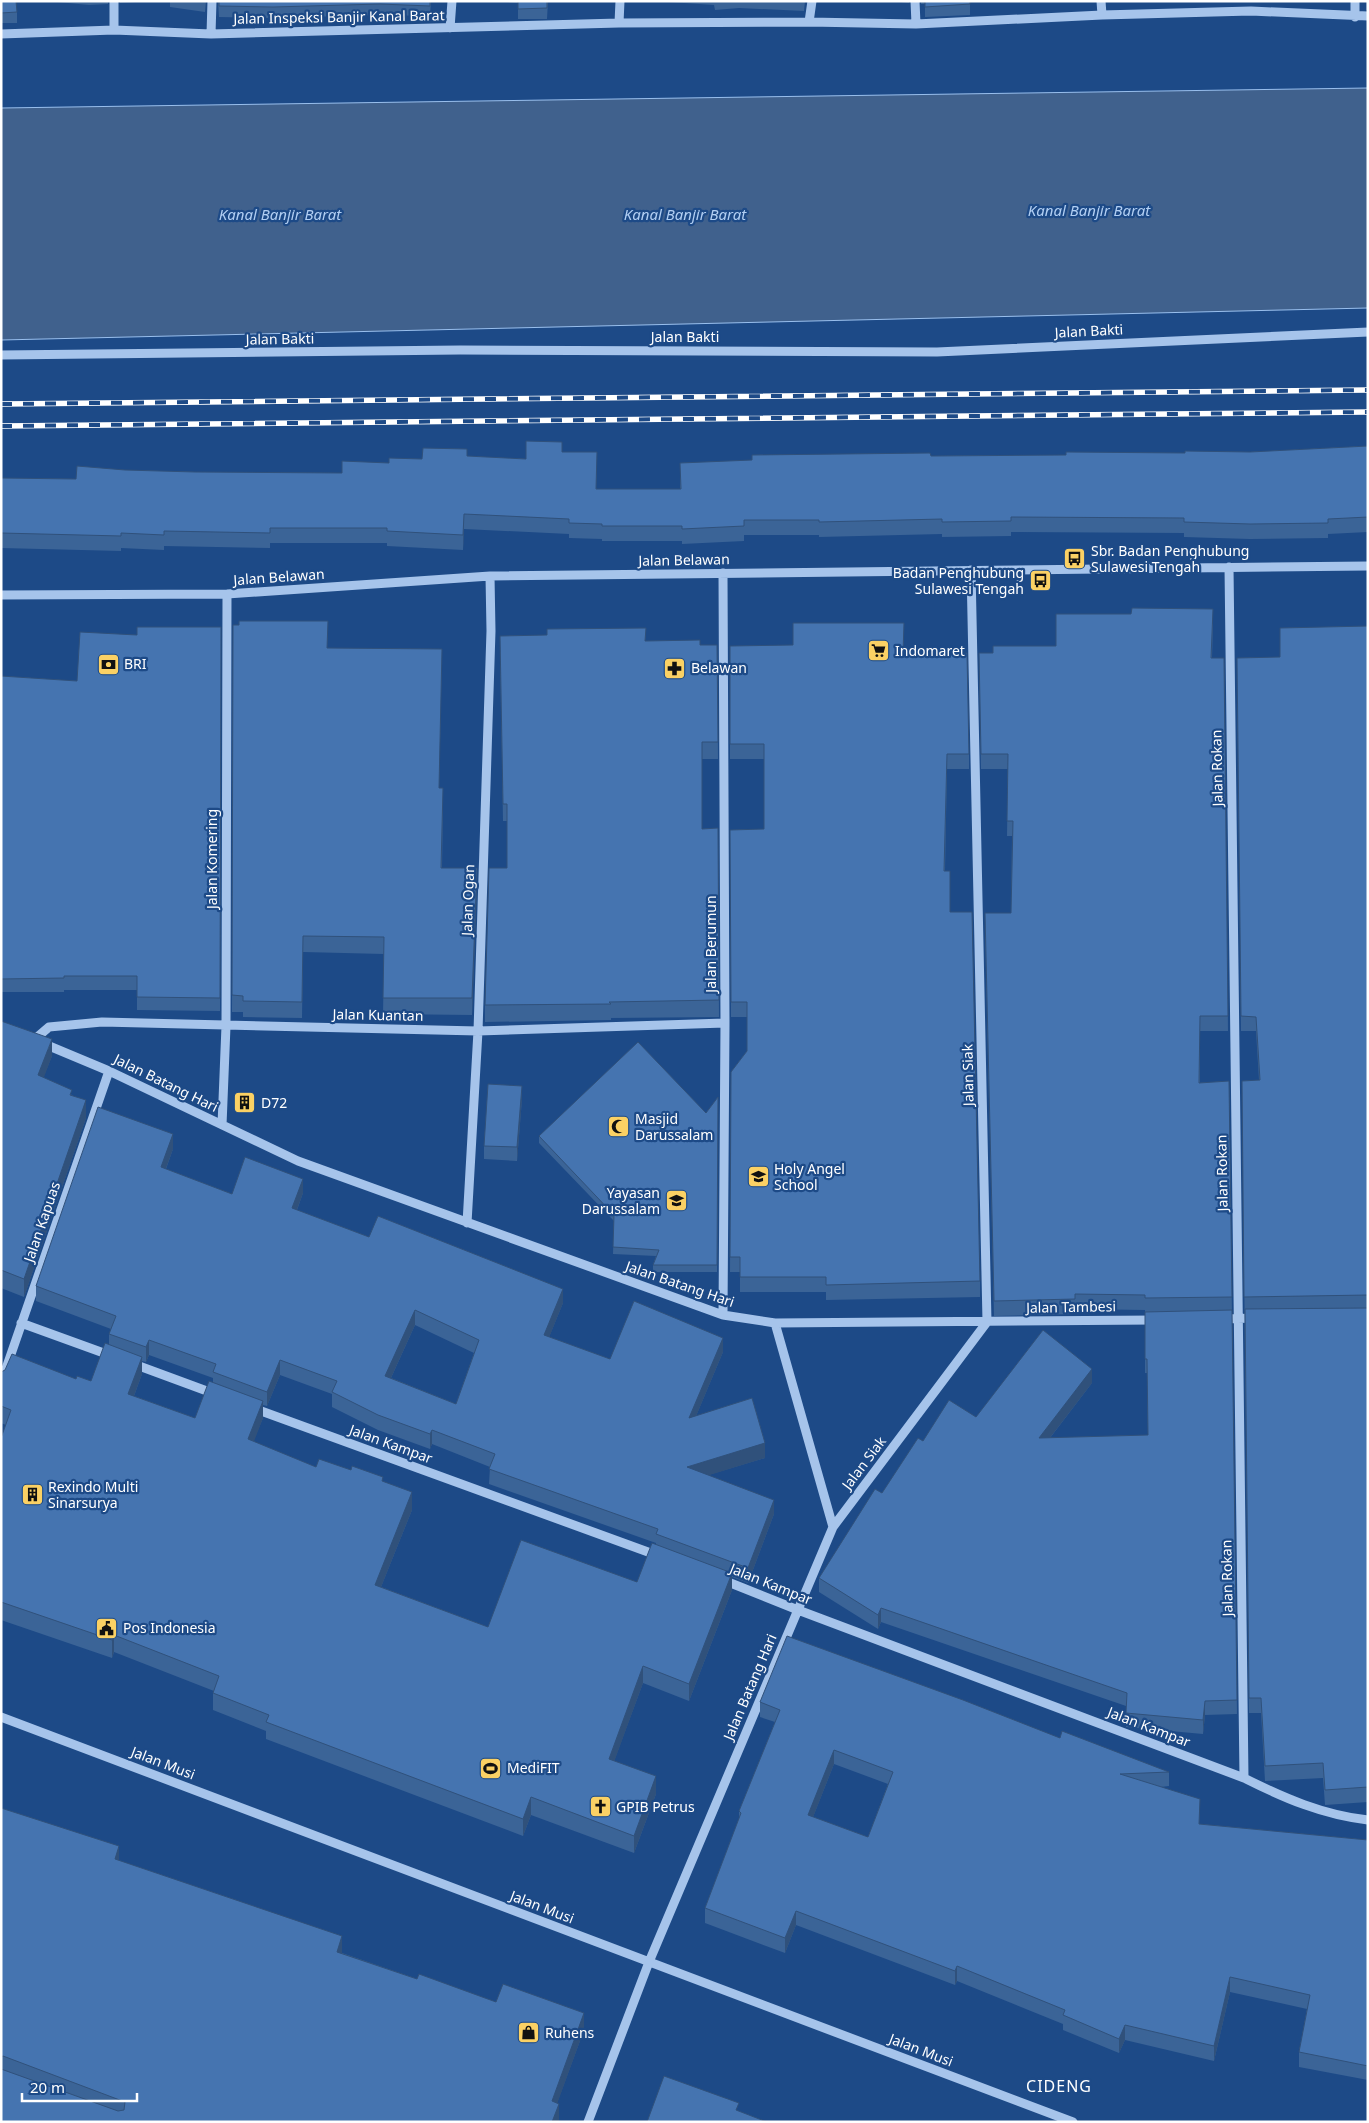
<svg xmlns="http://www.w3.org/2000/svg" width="1369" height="2123" font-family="'Noto Sans',sans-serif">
	<rect width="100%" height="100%" fill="#1d4a87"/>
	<path fill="#40618d" stroke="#99bfed" d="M1368,88V308L1,340V108Z"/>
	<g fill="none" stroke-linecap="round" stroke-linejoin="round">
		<path stroke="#a6c4eb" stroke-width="9" d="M114,1V30
			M915,1L916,24
			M1101,1L1102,15
			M1355,1V17
			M809,22L812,1
			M619,23L620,1
			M450,28L452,1
			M1,34L114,30L211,34L619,23L809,22L916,24L1102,15L1251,11L1368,16
			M211,34L212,1
			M1,355L460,350L937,352L1368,332
			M1229,567L1244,1778
			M1,595L227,594L490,576L1368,566
			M35,1039L49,1027L102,1022L478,1031L725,1023
			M42,1043L109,1071L298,1161L723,1315L775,1323L1155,1320
			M222,1125L226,1026L227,594
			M467,1223L478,1031L491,631L490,576
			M723,1315L725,1023L723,573
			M1221,1319L1255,1318
			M21,1323L112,1356
			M131,1363L215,1394
			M1,1383L109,1071
			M253,1408L659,1556
			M833,1527L987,1322L971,570
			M723,1580L798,1610L1244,1778C1284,1798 1323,1815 1368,1820
			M1,1717L1073,2122
			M588,2122L649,1962L833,1527L775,1323"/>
		<defs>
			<path id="rail" d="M1,404L1368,390
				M1,426L1368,412"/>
		</defs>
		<use href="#rail" stroke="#fff" stroke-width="5.5"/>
		<use href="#rail" stroke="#1d4a87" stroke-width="4" stroke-dasharray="11" stroke-linecap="butt"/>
	</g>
	<path fill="#3b6497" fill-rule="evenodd" d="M1,1L17,12V23H1Z
		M47,1H108V4L89,5Z
		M120,1H151L120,3Z
		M170,1H206L205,12L170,7Z
		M218,1H431L430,16L380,15L273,18L219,17Z
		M494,1H548L547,19H518V3Z
		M654,1H805L804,11L739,8L715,10L714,5Z
		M893,1H909V3Z
		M921,1H970V15L925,17V4H921Z
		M1366,1H1368V10H1366Z
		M1368,446V532L1328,534V538L1250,539L1184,537V533L1011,532V536L942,537V534L819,537V535H744V541L682,544V541H602V539L569,538V534L464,529L463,550L387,546V543H270V548L164,546V550L121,548V551L1,548V478L76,479L125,470L195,472L342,473L389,463L422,459L467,456L526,459L562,452L597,489H680V463L931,456L1066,455L1250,452Z
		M1213,624L1212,658H1224L1228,1031H1200V1083L1229,1081L1237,1714L1205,1715L1203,1734L1126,1727V1706L881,1622L878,1629L819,1592V1578L882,1493L923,1441L976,1417L1092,1383L1050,1438L1148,1435L1147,1373H1145V1310L1075,1309V1314L994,1316L985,928L1011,913L1012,836H1007L1008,769H981L979,668L993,653L1056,646Z
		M233,625L328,648L439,788L443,804L442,868L477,884L472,1015L383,1014L384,954L303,952L302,1018L243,1017V1012H232Z
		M1368,626V1802L1325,1805L1323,1778L1265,1781L1261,1713H1249L1242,1081L1259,1080L1256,1031H1241L1237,658L1280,657Z
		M221,627L220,1011L137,1010V990H64V992H1V676L77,681L137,635Z
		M646,641L700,645H717L718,759H702V829L718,828L719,1017L611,1018V1020L485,1022V1005L507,868V821H503L500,652Z
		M730,646L904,653L969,754V769H947L945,871L950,912L980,1281V1297L826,1300V1292H740V1272H730L731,1072L747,1051V1017H731L730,830L764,829V759H730Z
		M1,1021L52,1056L43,1078L72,1095L86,1118L24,1297L1,1288Z
		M718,1097L717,1272H653V1265L656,1256L613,1254L614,1221L539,1143V1136L706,1113Z
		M522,1099L517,1161L484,1159V1146Z
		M173,1149L166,1169L232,1194L303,1193L297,1210L369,1237L563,1303L549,1337L610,1359L723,1352L696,1416L765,1458L708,1475L774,1514L748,1583L732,1577V1590L689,1701L643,1683L614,1761L656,1794L634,1853L531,1815L523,1836L266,1739V1731L213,1710V1693L214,1691L114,1652L112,1658L1,1620V1437L6,1425L1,1423V1372L91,1381L109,1345V1334L111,1329L36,1301V1286ZM415,1325L474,1353L456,1404L391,1378ZM149,1355L213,1378V1383L195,1418L134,1396L142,1374V1361L146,1362ZM280,1375L332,1394V1407L378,1430L430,1449L432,1444L490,1467L489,1484L656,1543V1545L637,1582L488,1627L381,1587L412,1510L383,1481L316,1467L253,1442L263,1418V1405L267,1406Z
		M760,1702L1060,1738L1169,1772V1786L1161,1787L1200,1824L1368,1840V2080L1299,2067V2052L1307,2009L1230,1992L1214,2061L1125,2040L1119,2053L1063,2030V2024L957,1981L955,1985L796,1925L785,1953L705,1923V1908L739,1819V1811L775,1722L760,1717ZM834,1764L888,1784L868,1837L813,1817Z
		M1,1808L119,1861L342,1953L417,1979L496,2002L584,2030L557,2103L559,2122H1Z"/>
	<path fill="#30517b" d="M464,514V529L463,550V535Z
		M477,868V884L472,1015V998Z
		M52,1039V1056L38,1093V1075Z
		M522,1086V1099L517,1161V1147Z
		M86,1100V1118L24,1297V1279Z
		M173,1134V1149L161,1182V1167Z
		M303,1179V1193L292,1223V1208Z
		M563,1289V1303L544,1350V1335Z
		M415,1310V1325L385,1391V1376Z
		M723,1338V1352L689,1433V1418Z
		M149,1340V1355L146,1362V1347Z
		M142,1357V1374L128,1412V1394Z
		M280,1360V1375L267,1406V1392Z
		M1092,1369V1383L1039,1452V1438Z
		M263,1401V1418L248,1457V1439Z
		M432,1430V1444L430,1449V1434Z
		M765,1443V1458L687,1482V1467Z
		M412,1492V1510L375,1602V1585Z
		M774,1500V1514L748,1583V1568Z
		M732,1573V1590L689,1701V1684Z
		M881,1608V1622L878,1629V1615Z
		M114,1635V1652L112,1658V1640Z
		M643,1666V1683L609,1776V1759Z
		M1205,1701V1715L1203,1734V1720Z
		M834,1750V1764L808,1830V1815Z
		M656,1776V1794L634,1853V1836Z
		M531,1797V1815L523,1836V1819Z
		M119,1846V1862L115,1859Z
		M796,1911V1925L785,1953V1938Z
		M342,1936V1953L337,1968V1952Z
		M957,1966V1981L955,1985V1971Z
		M1230,1977V1992L1214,2061V2046Z
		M584,2013V2030L552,2118V2101Z
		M1125,2025V2040L1119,2053V2039Z
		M559,2104V2122H552Z"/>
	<path fill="#4574b0" stroke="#30517b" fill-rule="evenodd" d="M1,1H16L17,12L1,13Z
		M219,1H430V6L380,4L273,7L219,6Z
		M518,1H547V8L518,9Z
		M925,1H970V4L925,7Z
		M526,441L562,442V452H597L596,489H681L680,463L752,460V455L930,453L931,456L1066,455V452L1185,453V451L1250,452L1368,446V517L1328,519V523L1250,524L1184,522V518L1011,517V521L942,522V519L819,522V520H744V526L682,529V526H602V524L569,523V519L464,514L463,535L387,531V528H270V533L164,531V535L121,533V536L1,533V478L76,479L77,466L125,470L195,472L342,473V461L389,463V458L422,459L423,448L467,449V456L526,459Z
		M1132,608L1213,609L1211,658H1224L1228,1016H1200L1199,1083L1229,1081L1232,1297L1145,1298V1295L1075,1294V1299L994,1301L985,913H1011L1013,821H1007L1008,754H981L979,653H993V646H1056V614H1131Z
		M239,621H328L327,648L442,649L439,788H443L441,868H477L472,998H383L384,937L303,936L302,1002L243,1001V996L232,995L233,625H239Z
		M793,623H904L903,653H967L969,754H947L944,871H950V912H972L980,1281L826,1285V1277H740V1257H730L731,1072L747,1051V1002H731L730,830L764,829V744H730V646L793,645Z
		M1368,626V1295L1244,1297L1242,1081L1260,1080L1256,1017L1241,1016L1237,658L1280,657V628Z
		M137,627H221L220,998L137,997V976H64V978L1,979V676L77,681L80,632L137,635Z
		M646,628L645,641L700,640V645H717L718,742H702V829L718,828L719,1000L609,1002L611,1004L485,1005L489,868H507V804H503L500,636L547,635V629Z
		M1,1021L52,1039L38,1075L72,1090L70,1095L86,1100L24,1279L1,1270Z
		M638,1042L706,1113L718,1097L717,1265H653L659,1250L613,1247L614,1215L539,1136Z
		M488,1084L522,1086L517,1147L484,1146Z
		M98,1107L173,1134L161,1167L232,1194L245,1157L303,1179L292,1208L369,1237L378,1216L563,1289L544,1335L610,1359L634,1301L723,1338L689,1418L752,1398L765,1443L687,1467L774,1500L748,1568L656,1534L658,1529L489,1469L495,1454L432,1430L430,1434L378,1415L332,1392L337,1381L280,1360L267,1392L213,1372L216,1364L149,1340L146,1347L109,1334L116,1316L36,1286ZM415,1310L479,1340L456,1404L385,1376Z
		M1368,1308V1787L1325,1790L1323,1763L1265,1766L1261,1698H1249L1245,1309Z
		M1232,1310L1237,1700L1205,1701L1203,1720L1126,1713L1127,1693L881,1608L878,1615L819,1578L875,1489L882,1493L918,1438L923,1441L949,1400L976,1417L1043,1330L1092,1369L1039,1438L1148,1435L1147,1359H1145V1312Z
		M105,1343L142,1357L128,1394L195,1418L209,1381L263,1401L248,1439L316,1467L319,1459L351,1470L352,1466L383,1477L382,1481L412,1492L375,1585L488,1627L521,1540L637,1582L652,1543L732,1573L689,1684L643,1666L609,1759L656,1776L634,1836L531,1797L523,1819L266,1722L269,1715L213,1693L219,1676L114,1635L112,1640L1,1602V1438L11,1410L1,1406V1372L5,1370L12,1354L76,1379L77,1376L91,1381Z
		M787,1636L963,1700L1060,1738L1062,1731L1169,1772L1120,1774L1200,1799L1199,1824L1368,1840V2066L1299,2052L1310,1995L1230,1977L1214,2046L1125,2025L1119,2039L1063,2015L1065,2010L957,1966L955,1971L796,1911L785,1938L705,1908L741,1813L739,1811L780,1710L760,1702ZM834,1750L893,1772L868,1837L808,1815Z
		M1,1808L119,1846L115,1859L342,1936L337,1952L417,1979L419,1974L496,2002L503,1984L584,2013L552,2101L559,2104L552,2122H1V2069L118,2111L124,2110L125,2102L3,2056L1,2057Z
		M664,2076L739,2103L736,2110L767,2122H647Z"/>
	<defs>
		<symbol id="bus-square" viewBox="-11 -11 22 22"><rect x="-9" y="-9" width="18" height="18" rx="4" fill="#fbd164" stroke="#1d4a87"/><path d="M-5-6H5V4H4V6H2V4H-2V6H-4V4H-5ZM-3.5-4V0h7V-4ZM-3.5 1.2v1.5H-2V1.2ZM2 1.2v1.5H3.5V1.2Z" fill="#111"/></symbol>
		<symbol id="supermarket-square" viewBox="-11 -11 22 22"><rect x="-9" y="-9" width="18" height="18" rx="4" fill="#fbd164" stroke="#1d4a87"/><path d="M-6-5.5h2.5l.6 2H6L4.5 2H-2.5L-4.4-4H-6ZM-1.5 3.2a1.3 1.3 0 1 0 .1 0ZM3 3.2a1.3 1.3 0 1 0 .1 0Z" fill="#111"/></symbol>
		<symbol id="bank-square" viewBox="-11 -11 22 22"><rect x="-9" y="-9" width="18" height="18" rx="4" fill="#fbd164" stroke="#1d4a87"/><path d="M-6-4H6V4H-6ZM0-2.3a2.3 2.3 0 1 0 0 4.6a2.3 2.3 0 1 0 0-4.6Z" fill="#111"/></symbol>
		<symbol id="pharmacy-square" viewBox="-11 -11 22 22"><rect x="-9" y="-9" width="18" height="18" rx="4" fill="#fbd164" stroke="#1d4a87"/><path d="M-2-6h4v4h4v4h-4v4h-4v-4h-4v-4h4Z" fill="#111"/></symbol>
		<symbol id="building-square" viewBox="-11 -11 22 22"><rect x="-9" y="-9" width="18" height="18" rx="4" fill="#fbd164" stroke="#1d4a87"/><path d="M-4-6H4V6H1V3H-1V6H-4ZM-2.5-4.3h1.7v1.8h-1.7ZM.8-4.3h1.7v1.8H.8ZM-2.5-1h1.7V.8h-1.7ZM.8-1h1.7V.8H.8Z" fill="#111"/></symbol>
		<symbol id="mosque-square" viewBox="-11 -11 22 22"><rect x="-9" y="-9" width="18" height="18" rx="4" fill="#fbd164" stroke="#1d4a87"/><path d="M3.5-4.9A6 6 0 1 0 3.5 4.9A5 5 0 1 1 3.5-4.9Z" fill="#111"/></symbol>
		<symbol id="school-square" viewBox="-11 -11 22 22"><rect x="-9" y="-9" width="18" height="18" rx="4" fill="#fbd164" stroke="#1d4a87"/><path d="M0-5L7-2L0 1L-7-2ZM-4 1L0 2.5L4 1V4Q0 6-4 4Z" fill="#111"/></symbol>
		<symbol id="civic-square" viewBox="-11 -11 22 22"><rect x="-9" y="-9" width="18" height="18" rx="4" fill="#fbd164" stroke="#1d4a87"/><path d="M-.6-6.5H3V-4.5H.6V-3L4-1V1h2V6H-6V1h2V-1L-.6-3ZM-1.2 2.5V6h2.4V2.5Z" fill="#111"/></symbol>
		<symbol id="stadium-square" viewBox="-11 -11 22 22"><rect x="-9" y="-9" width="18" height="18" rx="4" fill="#fbd164" stroke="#1d4a87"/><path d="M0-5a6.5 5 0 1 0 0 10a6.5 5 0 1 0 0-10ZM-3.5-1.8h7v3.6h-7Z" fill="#111"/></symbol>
		<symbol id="church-square" viewBox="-11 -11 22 22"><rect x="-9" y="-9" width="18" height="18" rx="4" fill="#fbd164" stroke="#1d4a87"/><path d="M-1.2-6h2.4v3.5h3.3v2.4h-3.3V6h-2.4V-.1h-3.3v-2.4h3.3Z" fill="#111"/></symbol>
		<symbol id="shop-square" viewBox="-11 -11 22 22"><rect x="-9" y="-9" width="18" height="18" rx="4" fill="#fbd164" stroke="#1d4a87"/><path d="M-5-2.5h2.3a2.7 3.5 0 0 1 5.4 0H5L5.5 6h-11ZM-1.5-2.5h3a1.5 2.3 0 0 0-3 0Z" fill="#111"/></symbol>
	</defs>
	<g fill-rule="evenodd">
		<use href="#bus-square" x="1062" y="546" width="25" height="25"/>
		<use href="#bus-square" x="1028" y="568" width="25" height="25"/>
		<use href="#supermarket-square" x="866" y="638" width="25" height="25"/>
		<use href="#bank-square" x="96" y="652" width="25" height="25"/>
		<use href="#pharmacy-square" x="662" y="656" width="25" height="25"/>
		<use href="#building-square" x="232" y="1090" width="25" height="25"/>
		<use href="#mosque-square" x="606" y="1114" width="25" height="25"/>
		<use href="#school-square" x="746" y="1164" width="25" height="25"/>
		<use href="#school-square" x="664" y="1188" width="25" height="25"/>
		<use href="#building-square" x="20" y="1482" width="25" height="25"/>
		<use href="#civic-square" x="94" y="1616" width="25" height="25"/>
		<use href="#stadium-square" x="478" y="1756" width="25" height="25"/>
		<use href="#church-square" x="588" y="1794" width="25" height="25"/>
		<use href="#shop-square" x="516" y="2020" width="25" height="25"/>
	</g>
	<g text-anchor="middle" stroke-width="4.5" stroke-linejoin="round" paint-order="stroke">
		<g font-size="14" fill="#fff" stroke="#1d4a87">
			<text transform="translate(339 17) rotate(-1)" y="5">Jalan Inspeksi Banjir Kanal Barat</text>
			<text transform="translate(1089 331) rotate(-3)" y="5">Jalan Bakti</text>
			<text x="685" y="342">Jalan Bakti</text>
			<text transform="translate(280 339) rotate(-1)" y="5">Jalan Bakti</text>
			<text transform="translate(684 560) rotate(-1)" y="5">Jalan Belawan</text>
			<text transform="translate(279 577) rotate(-4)" y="5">Jalan Belawan</text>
			<text transform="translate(1217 768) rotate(-91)" y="5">Jalan Rokan</text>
			<text transform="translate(212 859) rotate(-90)" y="5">Jalan Komering</text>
			<text transform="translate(468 900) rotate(-88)" y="5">Jalan Ogan</text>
			<text transform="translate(711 944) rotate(-90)" y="5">Jalan Berumun</text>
			<text transform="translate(378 1015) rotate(1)" y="5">Jalan Kuantan</text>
			<text transform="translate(968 1075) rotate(-91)" y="5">Jalan Siak</text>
			<text transform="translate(166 1083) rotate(26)" y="5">Jalan Batang Hari</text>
			<text transform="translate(1222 1173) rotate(-91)" y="5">Jalan Rokan</text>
			<text transform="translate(42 1222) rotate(-71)" y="5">Jalan Kapuas</text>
			<text transform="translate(680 1284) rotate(19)" y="5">Jalan Batang Hari</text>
			<text transform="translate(1071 1307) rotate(-1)" y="5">Jalan Tambesi</text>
			<text transform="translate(391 1444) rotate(20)" y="5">Jalan Kampar</text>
			<text transform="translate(864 1463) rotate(-53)" y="5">Jalan Siak</text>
			<text transform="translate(1227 1578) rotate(-91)" y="5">Jalan Rokan</text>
			<text transform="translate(771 1584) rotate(22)" y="5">Jalan Kampar</text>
			<text transform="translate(750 1687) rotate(-67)" y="5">Jalan Batang Hari</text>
			<text transform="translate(1149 1727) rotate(21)" y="5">Jalan Kampar</text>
			<text transform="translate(163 1763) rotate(21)" y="5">Jalan Musi</text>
			<text transform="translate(542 1907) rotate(21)" y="5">Jalan Musi</text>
			<text transform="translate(921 2050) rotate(21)" y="5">Jalan Musi</text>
		</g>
		<g font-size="14" fill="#fff" stroke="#1d4a87" text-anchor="start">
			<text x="1091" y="556">Sbr. Badan Penghubung<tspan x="1091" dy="16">Sulawesi Tengah</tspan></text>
			<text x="1024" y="578" text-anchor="end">Badan Penghubung<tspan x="1024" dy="16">Sulawesi Tengah</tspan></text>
			<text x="895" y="656">Indomaret</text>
			<text x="124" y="669">BRI</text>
			<text x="691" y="673">Belawan</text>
			<text x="261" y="1108">D72</text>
			<text x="635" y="1124">Masjid<tspan x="635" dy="16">Darussalam</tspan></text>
			<text x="774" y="1174">Holy Angel<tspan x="774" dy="16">School</tspan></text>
			<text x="660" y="1198" text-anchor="end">Yayasan<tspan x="660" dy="16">Darussalam</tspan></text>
			<text x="48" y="1492">Rexindo Multi<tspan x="48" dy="16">Sinarsurya</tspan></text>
			<text x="123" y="1633">Pos Indonesia</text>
			<text x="507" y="1773">MediFIT</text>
			<text x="616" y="1812">GPIB Petrus</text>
			<text x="545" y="2038">Ruhens</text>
		</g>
		<g font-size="15" font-style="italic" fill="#b2cff3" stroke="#1d4a87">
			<text x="1089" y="216">Kanal Banjir Barat</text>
			<text x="280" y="220">Kanal Banjir Barat</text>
			<text x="685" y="220">Kanal Banjir Barat</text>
		</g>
		<g font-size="16" letter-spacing="1" fill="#fff" stroke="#1d4a87">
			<text x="1059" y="2092">CIDENG</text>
		</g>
	</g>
	<rect width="1369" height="2123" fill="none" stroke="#ffffff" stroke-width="5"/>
	<path d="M22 2093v8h115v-8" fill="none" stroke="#ffffff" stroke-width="2.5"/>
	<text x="30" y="2093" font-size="15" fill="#ffffff" stroke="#1d4a87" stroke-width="4" paint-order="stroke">20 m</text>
</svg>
